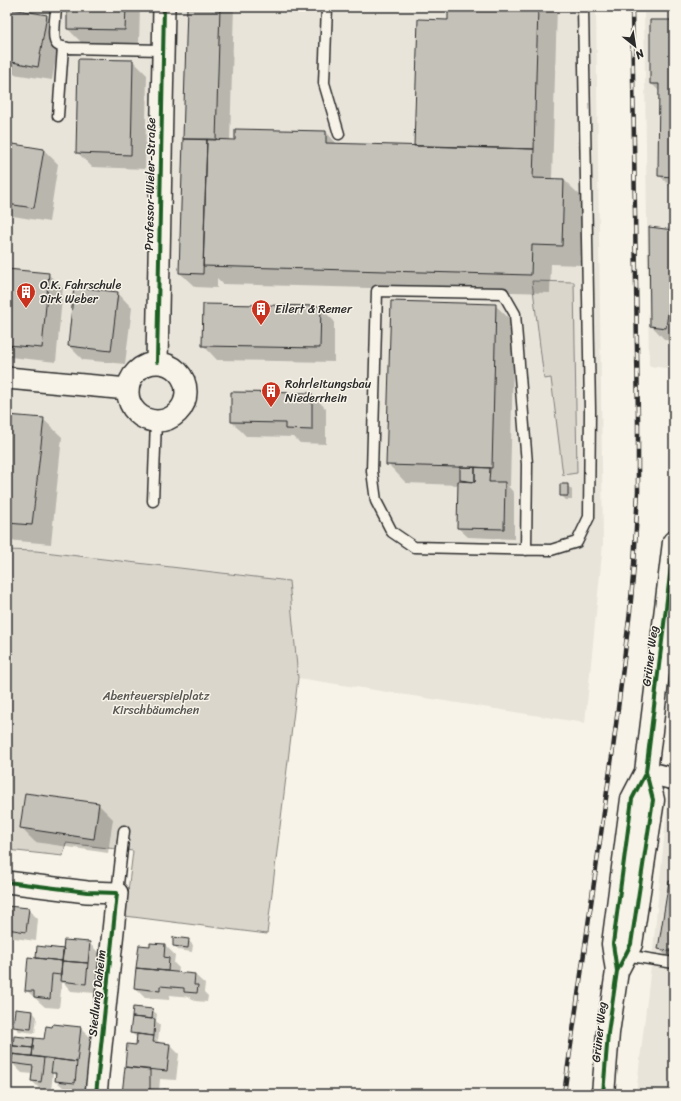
<svg xmlns="http://www.w3.org/2000/svg" width="681" height="1101" font-family="Sriracha,sans-serif">
	<rect width="100%" height="100%" fill="#f7f3e8"/>
	<filter id="ink" filterUnits="userSpaceOnUse"><feTurbulence type="fractalNoise" baseFrequency=".025" numOctaves="2"/><feDisplacementMap in="SourceGraphic" scale="8" xChannelSelector="R" yChannelSelector="G"/><feConvolveMatrix kernelMatrix="1 2 1 2 8 2 1 2 1" color-interpolation-filters="sRGB"/></filter>
	<g filter="url(#ink)">
		<path fill="#e8e4da" d="M7,7H596L603,544L585,723L298,678L289,581L36,551L7,550Z
			M644,7H674V369L649,366Z
			M674,740V1094H636L653,949Z"/>
		<path fill="#dad6cc" stroke="#82807c" d="M532,281L574,282L577,473L563,475L551,378L544,379Z
			M7,550L36,551L289,581L298,678L267,934L125,916L133,851L66,843L63,856L7,850Z"/>
		<path fill="#0003" d="M7,7H17V10L47,16L61,30L52,80L7,73Z
			M68,7H140L139,44L82,43L68,29Z
			M188,7H234L230,141L326,132L338,145L415,147L449,21V7H557L552,179L564,180L583,198L581,265L551,264L550,293L223,284L217,278V288L195,287L180,273Z
			M674,21V190L659,175L660,92L651,83Z
			M133,61L147,75L145,169L92,167L77,152Z
			M7,144L44,150L58,164L49,222L7,215Z
			M674,231V341L665,340L651,325Z
			M7,270L48,274L63,288L56,362L10,357L7,354Z
			M118,293L132,308L125,364L83,360L69,346Z
			M495,305L514,323L510,486H508L514,493V539L468,537L458,528L459,485L406,483L388,464Z
			M320,307L334,321V362L217,360L203,345Z
			M312,394L326,409V444L300,443L294,437L246,436L232,422Z
			M7,416L43,419L62,437L51,544L7,540Z
			M568,486L572,490V500H566L561,495Z
			M98,804L113,819L108,853L35,842L21,828Z
			M674,883V963L659,949Z
			M7,907L28,909L38,919L36,941L7,937Z
			M188,940L193,945L192,952L178,950L174,945Z
			M89,943L99,953L95,993L71,991L64,983H62L59,1008L45,1007L26,990L37,959Z
			M165,945L175,955L174,963L179,968L178,973L195,975L205,984L204,992L208,996L207,1002L195,1001L190,997L170,995L169,1000L145,998L135,988L139,946L151,948Z
			M152,1010L157,1014L156,1021L160,1025L158,1040L155,1038L160,1043L169,1044L179,1054L176,1080L160,1079L159,1092L165,1090L168,1094H123L128,1045L137,1046L138,1038L131,1033Z
			M33,1012L37,1017L35,1033L19,1031L14,1026Z
			M81,1028L90,1037L84,1092L66,1090L56,1081V1076L53,1073L51,1091H42L32,1081L33,1074L22,1073L12,1063L13,1058L7,1057V1046L14,1047L45,1040Z"/>
		<path fill="#c4c1b9" stroke="#2b2b2b" d="M67,7H126L125,30L67,29Z
			M187,7H220L216,140L183,139Z
			M448,7H538L534,149L414,146L418,19L448,20Z
			M7,8L47,15L38,67L7,61Z
			M650,20H674V177L658,176L659,84H650Z
			M78,59L133,60L131,155L76,153Z
			M235,129L326,131V143L534,149L533,178L564,179L562,246L532,245L531,275L203,266L207,139L235,140Z
			M183,139H207L203,274L179,273Z
			M7,143L44,149L34,208L7,204Z
			M649,227L674,230V268L666,328L650,326Z
			M7,269L49,273L42,348L7,345Z
			M74,287L118,292L111,351L68,346Z
			M391,301L496,304L492,468L386,465Z
			M203,304L321,306L320,348L202,346Z
			M231,392L312,393V430L285,429V423L231,422Z
			M7,415L44,418L32,525L7,523Z
			M460,467H475V482L460,480Z
			M475,467L490,468L489,482H505L504,529L457,528L458,481L475,482Z
			M560,484H568V496H560Z
			M25,793L99,803L94,839L20,828Z
			M669,881L674,882V952L658,949Z
			M7,906L29,908L26,932L7,929Z
			M173,937L189,939L188,948L173,946Z
			M64,940L90,942L88,963L62,961Z
			M150,943L165,944L164,957L169,958L168,971L136,968L139,945L150,946Z
			M37,946L64,949L62,961L36,958Z
			M28,957L62,961L61,975L52,974L50,999L34,997V991H25Z
			M62,961L88,963L86,984L60,981Z
			M136,968L195,974L194,985H198L197,993L184,992V988L160,986V991L134,988Z
			M133,1007L153,1009L152,1019L132,1017Z
			M15,1009L33,1011L31,1029L13,1027Z
			M132,1017L155,1019L154,1036L130,1033Z
			M53,1024L81,1027L77,1062L32,1056L34,1038L44,1039L46,1026L52,1027Z
			M137,1034L154,1036L153,1042L170,1044L167,1071L125,1067L127,1044L136,1045Z
			M14,1036L34,1038L33,1048L13,1046Z
			M7,1045L33,1048L32,1056L7,1054Z
			M13,1054L44,1058L41,1082L31,1081L33,1066L11,1063Z
			M53,1059L77,1062L75,1083L55,1081L56,1073H51Z
			M125,1067L150,1070V1090L161,1091L165,1089L168,1094H122Z"/>
		<g fill="none" stroke-linecap="round" stroke-linejoin="round">
			<defs>
				<path id="service" d="M56,7C56,15 52,37 56,43C58,47 64,47 68,48L162,50
					M327,7L324,83L339,134
					M58,116L63,47
					M153,501L156,421
					M526,550L527,464L515,314L503,293L377,291L372,471L376,501L392,532L414,547L551,550L577,542L589,517L590,411L583,7
					M117,893L124,831
					M625,955L674,963"/>
				<path id="minor" d="M157,362L164,7
					M128 392a29 29 0 1 1 58 0a29 29 0 1 1-58 0Z
					M7,378L128,389
					M646,772L674,779
					M7,882L87,892L117,893L96,1094"/>
				<path id="tertiary" d="M617,971L631,944L653,800L646,772
					M603,1094L608,1033L617,971L613,944L632,799L646,772L674,542"/>
			</defs>
			<use href="#service" stroke="#2b2b2b" stroke-width="13"/>
			<use href="#minor" stroke="#2b2b2b" stroke-width="24"/>
			<use href="#tertiary" stroke="#2b2b2b" stroke-width="25"/>
			<use href="#service" stroke="#f7f3e8" stroke-width="10"/>
			<use href="#minor" stroke="#f7f3e8" stroke-width="21"/>
			<use href="#tertiary" stroke="#f7f3e8" stroke-width="22"/>
			<defs>
				<path id="rail" d="M564,1094L613,749L630,611L634,565L638,491V418L632,7"/>
			</defs>
			<use href="#rail" stroke="#2b2b2b" stroke-width="4.5"/>
			<use href="#rail" stroke="#f7f3e8" stroke-width="3" stroke-dasharray="9" stroke-linecap="butt"/>
			<defs>
				<path id="cycleway" d="M157,362L164,7
					M7,882L87,892L117,893L96,1094
					M617,971L631,944L653,800L646,772
					M603,1094L608,1033L617,971L613,944L632,799L646,772L674,542"/>
			</defs>
			<use href="#cycleway" stroke="#f7f3e8" stroke-width="6"/>
			<use href="#cycleway" stroke="#1b5e20" stroke-width="4"/>
		</g>
	</g>
	<defs>
		<symbol id="building-pin" viewBox="-11 -11 22 30"><path d="M0 17L-7.5 6A9.5 9.5 0 1 1 7.5 6Z" fill="#c8321e" stroke="#f7f3e8"/><path d="M-4-6H4V6H1V3H-1V6H-4ZM-2.5-4.3h1.7v1.8h-1.7ZM.8-4.3h1.7v1.8H.8ZM-2.5-1h1.7V.8h-1.7ZM.8-1h1.7V.8H.8Z" fill="#fff"/></symbol>
	</defs>
	<g fill-rule="evenodd">
		<use href="#building-pin" x="15" y="281" width="22" height="30"/>
		<use href="#building-pin" x="250" y="298" width="22" height="30"/>
		<use href="#building-pin" x="260" y="380" width="22" height="30"/>
	</g>
	<g text-anchor="middle" stroke-width="3" stroke-linejoin="round" paint-order="stroke">
		<g font-size="12" fill="#2b2b2b" stroke="#f7f3e8">
			<text transform="translate(150 184) rotate(-89)" y="4">Professor-Wieler-Straße</text>
			<text transform="translate(650 656) rotate(-83)" y="4">Grüner Weg</text>
			<text transform="translate(97 993) rotate(-84)" y="4">Siedlung Daheim</text>
			<text transform="translate(599 1032) rotate(-84)" y="4">Grüner Weg</text>
		</g>
		<g font-size="12" fill="#2b2b2b" stroke="#f7f3e8" text-anchor="start">
			<text x="40" y="289">O.K. Fahrschule<tspan x="40" dy="14">Dirk Weber</tspan></text>
			<text x="275" y="313">Eilert &amp; Remer</text>
			<text x="285" y="388">Rohrleitungsbau<tspan x="285" dy="14">Niederrhein</tspan></text>
		</g>
		<g font-size="12" fill="#575653" stroke="#f7f3e8">
			<text x="156" y="700">Abenteuerspielplatz<tspan x="156" dy="14">Kirschbäumchen</tspan></text>
		</g>
	</g>
	<rect width="681" height="1101" fill="none" stroke="#f7f3e8" stroke-width="24"/>
	<rect x="12" y="12" width="657" height="1077" fill="none" stroke="#2b2b2b" stroke-width="1.5" filter="url(#ink)"/>
	<g transform="translate(635 46) rotate(150)" stroke="#f7f3e8" stroke-width="3" paint-order="stroke">
	<path d="M0-3L7 15L0 10L-7 15Z" fill="#2b2b2b"/>
	<text y="-6" font-size="11" font-weight="bold" text-anchor="middle" fill="#2b2b2b">N</text>
	</g>
</svg>
